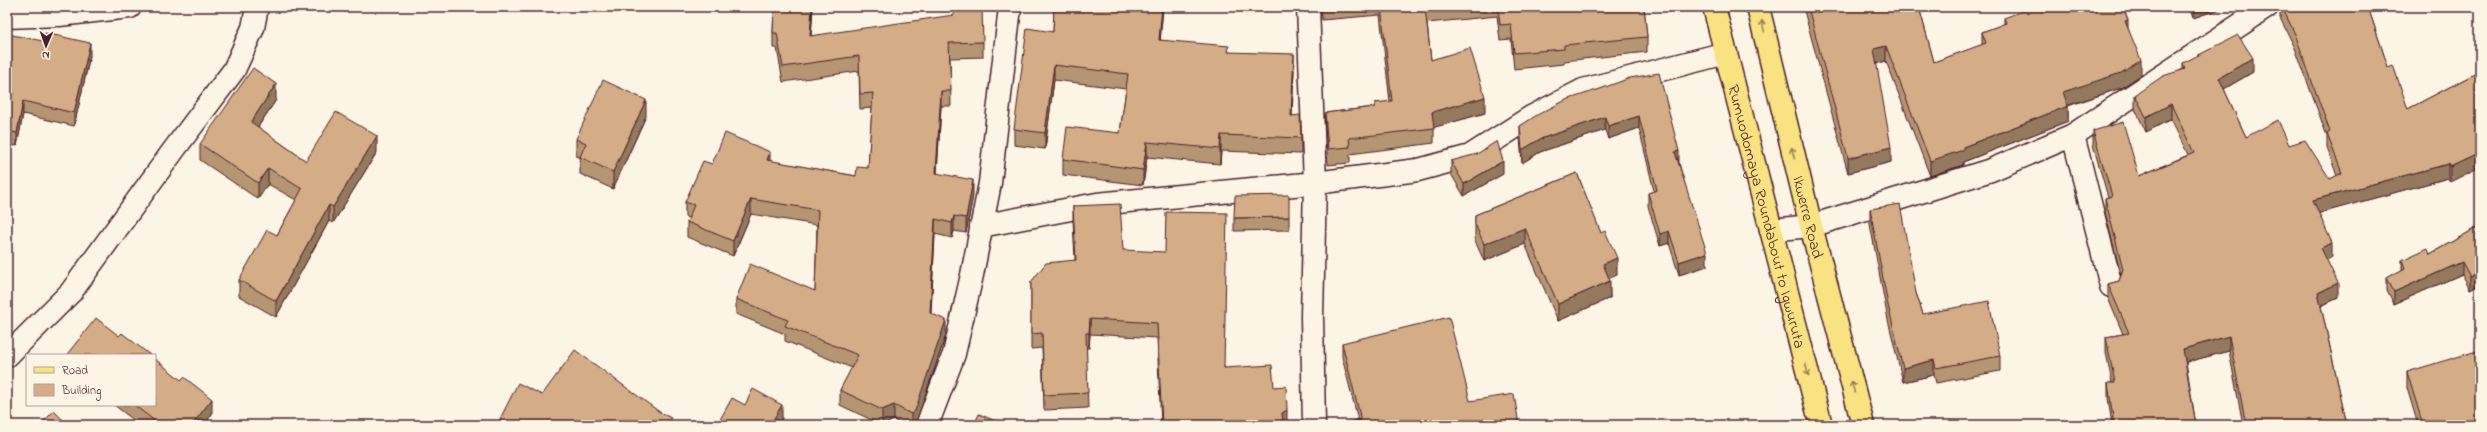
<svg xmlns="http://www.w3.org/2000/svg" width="2487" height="432" font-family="'Indie Flower',sans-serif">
	<rect width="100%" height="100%" fill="#fcf5e5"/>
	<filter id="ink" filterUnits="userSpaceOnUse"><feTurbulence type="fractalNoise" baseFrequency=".025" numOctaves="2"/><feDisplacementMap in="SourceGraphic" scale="8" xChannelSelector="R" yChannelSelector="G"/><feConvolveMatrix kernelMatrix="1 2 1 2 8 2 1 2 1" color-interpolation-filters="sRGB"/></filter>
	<g filter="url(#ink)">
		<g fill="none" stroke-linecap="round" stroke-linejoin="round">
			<defs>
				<path id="minor" d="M1308,7L1315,183L1312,317L1314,425
					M7,17L59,15L130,7
					M2073,135L2111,286
					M981,226L1097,204L1315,183L1418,170L1470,156L1531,117L1583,90L1726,53
					M1771,230L1811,226L1991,170L2073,135L2267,7
					M7,356L71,292L173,151L234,70L253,28L257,7
					M927,425L954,354L972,275L990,183L1010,7"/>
				<g id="major">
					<path id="s1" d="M1714,7L1821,425"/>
					<path id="s2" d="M1758,7L1811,226L1863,425"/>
				</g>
			</defs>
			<use href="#minor" stroke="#4a1f2b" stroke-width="25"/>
			<use href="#major" stroke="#4a1f2b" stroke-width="25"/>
			<use href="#minor" stroke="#fcf5e5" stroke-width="22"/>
			<use href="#major" stroke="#f8e281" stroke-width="22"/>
		</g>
		<path fill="#b69573" stroke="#4a1f2b" d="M774,7H813L811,36L983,42V57L950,58L951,106H941L937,173L973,195L966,233L954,231L952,238L935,234L931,313L946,335L915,425H903L894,420L882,425L840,405V390L852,368L785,341V334L736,314V299L815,291L817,225L751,214L733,256L687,237V222L689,218L685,217V202L712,164L770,161L856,176L868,168L872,108L860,109L859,71L783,82L777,48H773V33Z
			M1054,7H1163L1160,40L1229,52L1294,70L1292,116L1301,138V154L1221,151L1220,164L1147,157L1143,185L1063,175V159L1120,133L1126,89L1054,80L1045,149L1014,145V129L1053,32Z
			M1321,7H1644L1647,37V52L1564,61V64L1514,69L1511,39L1500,40L1497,16L1427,23L1431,60L1485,113L1434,127V143L1350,154V163L1328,165L1325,128V113L1375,107V103L1390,102L1380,15L1322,20Z
			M1803,7H1919L1934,62L1982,45V32L2004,24V18L2128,28L2141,75L2121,88L2068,106V121L1963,162V165L1930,176L1886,61L1876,64L1891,162L1848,173Z
			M2189,7H2226L2193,18Z
			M2280,7H2368L2388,67L2408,109L2480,71L2450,182L2448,178L2319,213L2332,257L2326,260L2338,298L2321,306L2347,425H2243L2229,351L2186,362L2196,425H2112L2108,398V383H2112L2106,352V337L2123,334L2108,298V284L2119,281L2121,275L2105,212V198L2108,197L2093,145V131L2139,176L2188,155L2171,119L2146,132L2135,109V95L2183,69V63L2253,72L2224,89L2246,137L2289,145L2330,179L2337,176L2327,148V136L2295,48L2280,18Z
			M7,34L90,56L74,126L23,114L17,146L7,144Z
			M1630,78L1679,163L1707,266L1679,275L1669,243L1660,246L1648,206V193L1654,191L1639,128L1608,139L1605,130L1540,152L1522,163L1520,139V126Z
			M276,100L258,127L306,161L377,152L333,223L329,221L276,317L239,296V280L277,235L296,200L268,184L258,199L200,160V144Z
			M646,116L613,189L580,174V157L576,156V139Z
			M1451,161L1503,174L1464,196L1451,174Z
			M1577,173L1617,275L1609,278L1610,298L1558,321L1525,244L1484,261L1475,241V215Z
			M1073,206L1123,250L1225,368L1274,387L1287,425H1161L1157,338L1090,334L1089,348H1086L1088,408L1044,410L1042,348L1031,349V282L1075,260L1073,221Z
			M1870,209L1916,293L1923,314L2000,356V371L1936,383L1934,375L1903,382L1888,320L1870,224Z
			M1289,217V230L1234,231V218Z
			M2480,226V284L2470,289L2462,274L2394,304L2387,290V278L2402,270V260L2430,254Z
			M1342,343L1470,401L1519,425H1348V422L1358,420L1342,357Z
			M2407,372L2480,425H2418L2407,388Z
			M181,380L212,414L204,425H140L114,405H155Z"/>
		<path fill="#94795e" stroke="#4a1f2b" d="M812,7H813L810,51V36Z
			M1162,7H1163L1159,55V40Z
			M2193,7H2226L2193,18Z
			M2128,20V35L2125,21Z
			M90,43V56L74,126V113Z
			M1886,46V61L1874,64V49Z
			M1294,54V70L1291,132V116Z
			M2253,58V72L2219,92V78Z
			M2141,60V75L2121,88L2063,107V92Z
			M1054,65V80L1045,149V133Z
			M276,84V100L251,137V122Z
			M941,91V106L936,188V173Z
			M1485,97V113L1432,128V112Z
			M646,100V116L613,189V172Z
			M23,101V114L17,146V133Z
			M2171,104V119L2146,132V117Z
			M2068,106V121L1963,162V165L1930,176V161L1963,147Z
			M1639,116V128L1608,139V126Z
			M1605,117V130L1540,152L1522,163V150L1540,139Z
			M1221,135V151L1220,164V149Z
			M377,136V152L333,223V207Z
			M1147,142V157L1143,185V170Z
			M1891,147V162L1848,173V158Z
			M1679,151V164L1675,152Z
			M770,152V167L767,160Z
			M2480,153V167L2450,182V167Z
			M1503,161V174L1464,196V184Z
			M2448,164V178L2313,215V200Z
			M268,168V184L258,199V183Z
			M973,180V195L966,233V218Z
			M751,199V214L733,256V241Z
			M329,205V221L276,317V301Z
			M954,216V231L952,238V223Z
			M935,219V234L930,328V313Z
			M1525,228V244L1484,261V244Z
			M1669,231V243L1660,246V234Z
			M2332,243V257L2321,263V248Z
			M1707,253V266L1679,275V262Z
			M1617,258V275L1603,281V264Z
			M2462,262V274L2394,304V292Z
			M2480,272V284L2470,289V277Z
			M1610,281V298L1558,321V304Z
			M2338,283V298L2318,307V293Z
			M1090,319V334L1089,348V333Z
			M946,320V335L915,425H911V414Z
			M2229,336V351L2183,363V349Z
			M1934,360V375L1903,382V368Z
			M212,399V414L204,425H192Z
			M782,405V419L779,425H770Z
			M894,405V420L882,425V410Z
			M1287,410V425H1282V413Z"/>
		<path fill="#d4ad86" stroke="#4a1f2b" d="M774,7H812L810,36L954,15V9H982L983,42L949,43L951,91H941L936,173L973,180L966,218L954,216L952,223L935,219L930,313L946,320L915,411L911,414L894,405L882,410L840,390L858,355L785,326L788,320L736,299L750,264L815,291L818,210L751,199L733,241L687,222L694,205L685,202L703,161L712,164L725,133L770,152L767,160L856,176L857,167L868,168L873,93L860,94L859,56L783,67L777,33H773Z
			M1054,7H1162L1159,40L1229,46L1228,52L1294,54L1291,116L1300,115L1301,138L1221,135L1220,149L1147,142L1143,170L1063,159L1067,127L1120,133L1128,74L1054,65L1045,133L1014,129L1027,28L1053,32Z
			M1381,7H1434L1425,8L1431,60L1470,48L1485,97L1432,112L1434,128L1349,138L1350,147L1328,149L1325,113L1375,107V103L1392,101Z
			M1498,7H1644L1647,37L1564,45V49L1514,53L1511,24L1500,25Z
			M1808,7H1919L1934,62L1986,43L1982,32L2006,23L2004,18L2033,7H2123L2128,20L2125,21L2141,60L2121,73L2063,92L2068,106L1963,147V150L1930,161L1886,46L1874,49L1891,147L1848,158Z
			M2282,7H2368L2388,67L2393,65L2408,109L2480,71V153L2450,167L2448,164L2313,200L2332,243L2321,248L2338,283L2318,293L2347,425H2291V424L2285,425H2246L2229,336L2183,349L2196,425H2114L2108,383H2115L2106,337L2129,333L2108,284L2119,281L2123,269L2105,198L2112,196L2093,131L2123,122L2139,176L2194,153L2171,104L2146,117L2135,95L2163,76L2185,69L2183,63L2238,35L2253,58L2219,78L2246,137L2278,120L2289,145L2305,140L2330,179L2342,173L2327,134L2330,132L2295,34Z
			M45,33L90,43L74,113L23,101L17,133L7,131V34L43,41Z
			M253,68L276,84L251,122L306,161L336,112L377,136L333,207L329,205L276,301L239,280L267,230L277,235L302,189L268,168L258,183L200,144Z
			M1659,73L1679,151L1675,152L1707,253L1679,262L1669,231L1660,234L1648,193L1657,190L1639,116L1608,126L1605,117L1540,139L1522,150L1520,126L1537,115L1566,100L1600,89L1630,78Z
			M603,80L646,100L613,172L580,157L586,143L576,139Z
			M1497,141L1503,161L1464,184L1451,161L1477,154Z
			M1577,173L1601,233L1605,231L1617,258L1603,264L1610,281L1558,304L1525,228L1484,244L1475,224V215Z
			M1289,195V217L1234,218L1235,196Z
			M1120,204L1123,250L1165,252L1166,212L1227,213L1224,368L1272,365L1274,387L1286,386L1287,410L1282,413L1283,425H1162L1157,323L1090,319L1089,333H1086L1088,393L1044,395L1042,333L1031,334V282L1046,263L1076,260L1073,206Z
			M1900,204L1916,293L1923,314L1989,301L2000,356L1936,368L1934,360L1903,368L1888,305L1870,209Z
			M2480,226V272L2470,277L2462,262L2394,292L2387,278L2405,268L2402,260L2428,248L2430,254Z
			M1449,317L1470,401L1514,394L1519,425H1349L1348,422L1361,420L1342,343Z
			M96,318L119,336L122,333L150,355H70L68,353Z
			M575,350L661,413L671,418L670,421L678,425H497L518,383L542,395Z
			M2480,350V425H2423L2407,372Z
			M155,359L181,380L184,377L212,399L192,425H160L134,405H155Z
			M753,389L782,405L770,425H717L732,398L745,405Z
			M54,411L68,425H40Z
			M979,414L1005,425H974Z"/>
		<defs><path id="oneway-shaft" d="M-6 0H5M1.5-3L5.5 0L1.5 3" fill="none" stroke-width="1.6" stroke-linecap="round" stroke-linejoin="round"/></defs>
		<g stroke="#a18056">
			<use href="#oneway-shaft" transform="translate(1763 26) rotate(-104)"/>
			<use href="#oneway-shaft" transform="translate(1793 153) rotate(-104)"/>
			<use href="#oneway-shaft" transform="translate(1807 370) rotate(76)"/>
			<use href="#oneway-shaft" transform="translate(1853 387) rotate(-105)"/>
		</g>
	</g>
	<g text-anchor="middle" stroke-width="3" stroke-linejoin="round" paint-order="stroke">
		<g font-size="16" fill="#4a1f2b" stroke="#fcf5e5">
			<text dy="6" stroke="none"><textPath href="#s1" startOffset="216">Rumuodomaya Roundabout to Igwuruta</textPath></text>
			<text dy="6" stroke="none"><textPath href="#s2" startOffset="216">Ikwerre Road</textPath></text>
		</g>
	</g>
	<rect width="2487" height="432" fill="none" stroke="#fcf5e5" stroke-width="24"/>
	<rect x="12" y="12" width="2463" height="408" fill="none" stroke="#4a1f2b" stroke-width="1.5" filter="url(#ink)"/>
	<rect x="26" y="354" width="130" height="52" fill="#fcf5e5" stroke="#b59f9b"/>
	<rect x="34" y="367" width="20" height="6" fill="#f8e281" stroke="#b59f9b"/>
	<text x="62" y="374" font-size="12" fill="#4a1f2b">Road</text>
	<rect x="34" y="384" width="20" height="12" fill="#d4ad86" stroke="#b59f9b"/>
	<text x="62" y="394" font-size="12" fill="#4a1f2b">Building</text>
	<g transform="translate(46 46) rotate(182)" stroke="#fcf5e5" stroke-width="3" paint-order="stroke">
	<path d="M0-3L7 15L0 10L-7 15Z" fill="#4a1f2b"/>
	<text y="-6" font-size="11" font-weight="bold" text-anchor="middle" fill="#4a1f2b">N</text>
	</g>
</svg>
